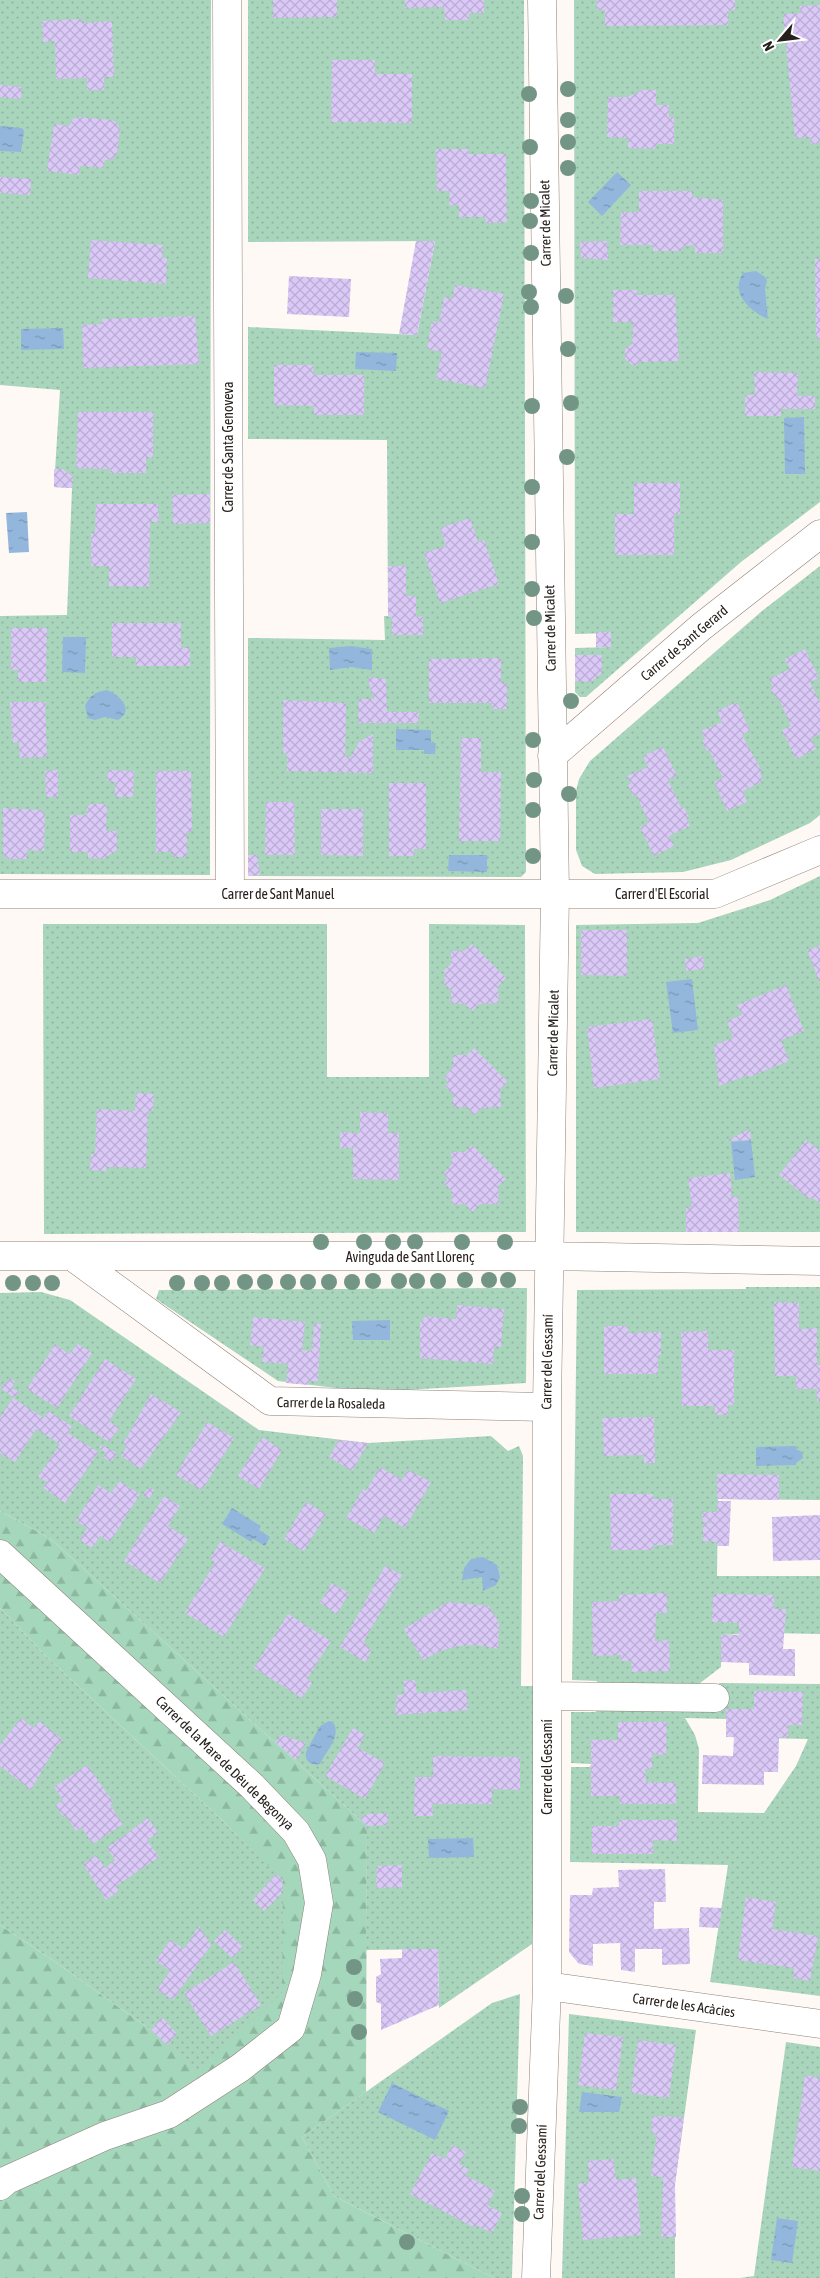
<svg xmlns="http://www.w3.org/2000/svg" width="820" height="2278" font-family="'Asap Condensed',sans-serif">
	<defs>
		<pattern id="forest-firs" width="22" height="20" patternUnits="userSpaceOnUse" patternTransform="scale(1.25)"><rect width="22" height="20" fill="#a4d7bb"/><path d="M5 1l3.5 6h-7zM16 11l3.5 6h-7z" fill="#8db8a0"/></pattern>
		<pattern id="garden-dots" width="8" height="8" patternUnits="userSpaceOnUse" patternTransform="scale(1.25)"><rect width="8" height="8" fill="#a8d5bc"/><path d="M2 2h.1M6 6h.1" fill="none" stroke="#90b7a1" stroke-width="1.8" stroke-linecap="round"/></pattern>
		<pattern id="water-ripples" width="26" height="14" patternUnits="userSpaceOnUse" patternTransform="scale(1.25)"><rect width="26" height="14" fill="#93b7dc"/><path d="M2 4q2-2 4 0t4 0M15 11q2-2 4 0t4 0" fill="none" stroke="#7894b2"/></pattern>
		<pattern id="building-cross-hatch" width="8" height="8" patternUnits="userSpaceOnUse" patternTransform="scale(1.25)"><rect width="8" height="8" fill="#dac9f7"/><path d="M0 0l8 8M0 8l8-8" fill="none" stroke="#bbacd3"/></pattern>
	</defs>
	<rect width="100%" height="100%" fill="#fff9f5"/>
	<path fill="url(#forest-firs)" d="M0,1511L51,1539L367,1826L366,2092L302,2137L334,2196L494,2278H0V1925L54,1961L151,2030L282,1993V1880L223,1821L47,1657L0,1608Z"/>
	<path fill="url(#garden-dots)" fill-rule="evenodd" d="M0,0H211L210,875L0,874V616L67,615L72,488L54,487L60,390L0,385Z
		M248,0H524L526,872L521,877L248,876V638L385,640L384,616H388L387,440L248,439V327L417,335L435,241L248,242Z
		M574,0H820V502L741,562L586,697H580L575,692V648L611,647V633L575,634Z
		M820,566V815L810,823L731,860L683,872L595,874L582,866L576,850V791L579,779L590,761L762,611Z
		M820,876V1232H576V925L698,923L770,900Z
		M43,924H327V1077H429V924L525,925L526,1232L44,1234Z
		M746,1287H820V1500L718,1499L717,1576H820V1634L771,1633L721,1635V1667L687,1693L596,1691L597,1681L572,1680L577,1290L746,1289Z
		M527,1288L526,1383L370,1392L278,1381L156,1299L159,1290Z
		M41,1292L70,1300L259,1430L368,1443L491,1436L508,1451L519,1446L523,1456L521,1686H541L532,1944L439,2008L438,1949L366,1950L367,1826L51,1539L0,1511V1293Z
		M0,1608L47,1657L223,1821L283,1880L282,1993L196,2072L151,2030L54,1961L0,1925Z
		M719,1683L820,1684V1996L710,1982L728,1865L570,1862L571,1767H590L591,1764L571,1763V1712H596V1704L719,1701ZM685,1718L726,1719V1737L808,1739L796,1766L764,1813L698,1812L699,1749L695,1735Z
		M520,1994L512,2278H494L334,2196L302,2137L492,2003Z
		M569,2014L696,2030L675,2184V2278H562Z
		M786,2042L820,2047V2278H740L754,2276Z"/>
	<path fill="url(#water-ripples)" d="M0,126L22,128L24,131L21,152L0,151Z
		M617,172L631,185L602,216L588,202Z
		M756,271L765,277L767,281L765,289L768,319C749,311 730,293 743,273Z
		M63,328L64,349L21,350V329Z
		M356,352L397,353L396,371L355,369Z
		M804,417L805,474H785L784,418Z
		M27,512L29,552L9,553L6,513Z
		M63,637H86L85,673L62,672Z
		M351,646L372,649V670L351,667L330,670L329,648Z
		M107,690C120,695 135,710 118,720L105,717L95,720L88,718L85,706C90,695 95,692 107,690Z
		M396,729L431,730V743H436L435,754H424V750H396Z
		M449,855H487V872L448,871Z
		M692,979L698,1030L673,1033L666,982Z
		M751,1140L755,1177L735,1180L731,1142Z
		M390,1320V1340H353L352,1321Z
		M796,1446V1449L802,1452L803,1458L796,1463V1465L756,1466V1447Z
		M232,1508L261,1526L259,1530L270,1537L265,1546L253,1539L251,1542L222,1524Z
		M483,1557L497,1565L500,1577L496,1585L483,1591L482,1577L462,1580L464,1568L471,1559Z
		M329,1721L333,1722C342,1736 326,1751 320,1764C311,1766 304,1761 306,1752L320,1726Z
		M473,1838L474,1857L429,1858L428,1839Z
		M392,2083L449,2111L435,2140L378,2112Z
		M582,2092L622,2097L619,2112H579Z
		M777,2218L798,2221L792,2263L771,2260Z"/>
	<path fill="url(#building-cross-hatch)" d="M273,0H337V17L273,18Z
		M405,0H484V13H469V20H445L444,7L405,8Z
		M597,0H735V10H728V25L605,26V10H597Z
		M820,5V143L811,144L810,137L795,138L783,14L801,13L800,6Z
		M82,19V23L112,21L114,77H104V90H87V78L56,79L55,41L43,42L42,21Z
		M332,60H375V74H412V123L331,122Z
		M0,85L22,87L21,99L0,97Z
		M643,90H656V105H669V117H674V144H656L655,149L628,148V138L607,137L608,97H627Z
		M79,117L112,120L117,123L120,129L117,154L113,159L105,160L103,168L80,166L79,175L47,171L54,124L69,126L73,119Z
		M436,149H469L468,154H506L507,222L486,223L485,217H459V205H449L450,191H437Z
		M0,177L31,179L30,195L0,193Z
		M639,191H692V197L723,200V253H695V245L683,246L682,251H653V245H620L621,212H639Z
		M91,240L163,245L162,258H167L166,284L88,278Z
		M416,241H435L417,335L399,334Z
		M607,241L608,260L581,258L580,242Z
		M815,259H820V338H816Z
		M289,276L351,279L349,317L287,314Z
		M455,285L504,294L485,388L436,379L442,352L427,349L432,321L439,323L444,297L452,299Z
		M613,290H637V295H675L679,361L638,362V365H632L625,359V349L632,344L633,322H613Z
		M195,316L199,364L83,368L82,325L102,324V319Z
		M274,365H313L314,375H364V415H314V406L274,405Z
		M754,372L798,373L797,396H815V409H781V416H745V395H755Z
		M78,412H153V458L146,457V473H110L111,469L76,468Z
		M54,469H63L73,477L72,488L54,487Z
		M634,483H680V514H674V555H615V514H634Z
		M210,494V523L173,524L172,495Z
		M96,504H158L159,522H150L149,587L109,586V566H91V533H95Z
		M470,518L478,542L484,540L499,584L440,603L424,553L446,546L440,528Z
		M388,566H406V596H416V617L423,616V635H392V617H388Z
		M112,623H181V648H190V666H136V657H112Z
		M11,628H47L46,682H18V670H11Z
		M596,632H611V647H596Z
		M805,649L819,678L810,682L820,703V734L811,738L816,749L796,759L782,730L791,726L778,697L776,698L770,688L773,687L769,679L790,669L785,659Z
		M575,655H602V673L591,682L575,681Z
		M501,658V683H507V709H492V703H429V659Z
		M367,677L386,679L387,712H419L418,723H358L359,699H374Z
		M283,700L346,703L345,757H351L359,742L373,734V773L287,771V753H283Z
		M10,702H45L47,757L20,758L19,742L13,743Z
		M737,702L750,731L742,735L762,772L760,773L763,781L743,791L747,802L727,811L714,782L723,778L709,750L707,751L702,741L705,739L701,731L722,722L717,711Z
		M461,738H481V772H501L500,841H459Z
		M663,747L677,776L668,780L681,808L684,807L689,817L686,818L690,826L669,836L674,846L654,856L640,827L649,823L636,794L633,796L628,785L631,784L627,776L648,767L643,756Z
		M58,770V797H46L45,771Z
		M108,770L134,771L133,797H115V782L107,781Z
		M156,771H191L192,832H187V857H173V852H156Z
		M389,783H426V849H414V856H389Z
		M266,802H294L295,855H265Z
		M91,804H104L107,807L106,831H117V850L103,859L88,858V852H70V815H87V807Z
		M3,808L42,810L45,815L44,851L27,850V859H7L3,853Z
		M321,809H363V856L321,855Z
		M248,855H257L260,875L248,876Z
		M581,930H627V976L581,975Z
		M472,944L506,978L498,986L499,1003L479,1004L472,1011L465,1004L451,1003V990L443,983L446,980L443,977L446,974L443,971L451,964V951H464Z
		M820,946V983L807,950Z
		M703,956L704,969L686,971L685,959Z
		M786,985L804,1031L781,1040L789,1061L749,1077L748,1075L719,1086L714,1045L733,1038L727,1021L742,1015L737,1005Z
		M652,1019L660,1079L594,1088L587,1027Z
		M474,1048L508,1082L500,1089L501,1107L482,1108L474,1115L467,1107H453V1094L445,1087L448,1084L445,1076L453,1067V1055H467Z
		M136,1093L154,1094L153,1111H148L146,1168L107,1167L106,1171L90,1170L91,1154H95L97,1109L135,1111Z
		M360,1112L388,1113V1133H399V1180L353,1179V1148H340V1132L360,1133Z
		M750,1129L751,1140L726,1141Z
		M806,1140L820,1151V1203L811,1197L809,1199L779,1175Z
		M472,1145L506,1179L498,1186L499,1204H480L472,1212L465,1204L452,1205V1191L444,1183L447,1180L444,1173L452,1164L451,1152H465Z
		M730,1173L732,1192L730,1197L738,1196L739,1232H686V1208L692,1207L688,1178Z
		M774,1302L799,1303V1329L817,1328V1365H820V1401H817V1389H796V1376H775Z
		M457,1305L504,1309L501,1347H494L493,1364L420,1358V1322H423L424,1316L456,1319Z
		M253,1317L305,1322L302,1350L312,1351L314,1323L321,1324L318,1381H309V1385L286,1383L288,1364L262,1362L264,1347L250,1345Z
		M604,1326H628V1333L661,1332V1355H658V1374H604Z
		M708,1331V1350H734V1405H728V1415H715V1406H682L681,1332Z
		M55,1344L69,1354L78,1344L92,1353L57,1408L27,1389Z
		M105,1359L136,1379L109,1421L119,1428L109,1442L69,1416Z
		M11,1378L15,1382L12,1388L19,1392L15,1398L0,1388Z
		M151,1394L181,1412L141,1469L121,1456L127,1446L123,1444Z
		M13,1398L44,1418L48,1411L59,1418L72,1426L68,1433L98,1452L65,1503L43,1488L47,1482L38,1477L60,1444L36,1429L15,1462L0,1453V1418Z
		M654,1417L655,1463H644V1455L604,1456L602,1418Z
		M207,1422L234,1438L202,1490L176,1475Z
		M262,1437L282,1450L259,1489L238,1476Z
		M339,1440L368,1443L352,1471L329,1457Z
		M101,1445L117,1453L111,1462L103,1457L106,1453L99,1448Z
		M380,1467L402,1480L408,1470L431,1482L405,1528L384,1516L374,1533L346,1518L363,1489L366,1491Z
		M717,1474L779,1475V1500L717,1499Z
		M119,1481L140,1494L110,1542L100,1536L92,1548L80,1540L87,1528L76,1521L98,1485L111,1493Z
		M149,1487L154,1490L149,1499L143,1495Z
		M610,1494H653V1499H673V1545H653V1550H611Z
		M164,1496L180,1506L168,1526L188,1539L160,1583L124,1561Z
		M718,1501H731L729,1546H717V1542L703,1541V1523L717,1522H703L702,1512H717Z
		M306,1502L326,1514L304,1551L284,1539Z
		M820,1515V1560L773,1561L772,1517Z
		M220,1542L265,1568L224,1637L185,1613L215,1562L210,1559Z
		M385,1566L402,1575L364,1641L371,1652L365,1662L340,1647Z
		M332,1583L349,1593L337,1614L320,1603Z
		M667,1593V1613H656L655,1641L669,1640L670,1671L632,1672L631,1661H621V1655L593,1656L592,1602L619,1601V1595Z
		M713,1594L774,1595V1609H786L783,1649H795V1676L749,1675V1663L721,1662V1635H739V1623L712,1622Z
		M448,1602L489,1606L499,1623L498,1649L477,1645L458,1646L440,1651L423,1660L404,1629Z
		M288,1614L331,1641L307,1679L312,1683L302,1698L254,1668Z
		M415,1680L417,1693L466,1690L468,1710L395,1715L397,1695L405,1694L403,1681Z
		M754,1691L803,1692L802,1725H788V1738L779,1737L778,1772H764V1785L702,1784L703,1755L733,1756L734,1737H726V1709H754Z
		M21,1718L33,1728L39,1721L63,1740L56,1746L31,1790L0,1766V1745Z
		M618,1722H667L666,1755L652,1754V1769H645L646,1782L676,1783V1804H620V1796H591V1740H618Z
		M353,1728L365,1735L358,1748L385,1763L365,1799L325,1776Z
		M282,1735L306,1743L296,1760L275,1742Z
		M433,1756L520,1757V1790L492,1789V1804H432L433,1816H414L415,1777H433Z
		M87,1765L114,1803L110,1805L123,1824L93,1844L81,1827L76,1831L66,1816L64,1818L55,1805L63,1800L54,1787Z
		M388,1813L387,1825L367,1826L360,1819L366,1814Z
		M148,1818L158,1833L147,1840L159,1857L116,1886L119,1891L106,1900L83,1864L96,1855L105,1868L115,1860L107,1848Z
		M619,1820H677V1841L653,1840V1854H592V1826H619Z
		M402,1865V1887L376,1888L377,1866Z
		M665,1869L666,1902H654V1929L689,1928L690,1964L662,1965V1949H635V1972L621,1970L620,1943L593,1944V1966L579,1964L569,1952L570,1895H592L593,1888L619,1887L618,1870Z
		M276,1874L283,1880L282,1893L264,1911L253,1900Z
		M746,1897L776,1902L772,1929L818,1936L810,1981L793,1978L794,1968L738,1960Z
		M700,1907L722,1908L719,1928L699,1927Z
		M199,1926L211,1945L173,2000L157,1990L170,1971L156,1961L170,1940L184,1949Z
		M225,1930L243,1947L232,1958L214,1941Z
		M402,1949H438L439,2005L381,2030V2004L376,2002V1977L381,1974L380,1959L402,1958Z
		M234,1962L261,2005L211,2036L184,1993Z
		M162,2017L177,2034L167,2045L151,2030Z
		M585,2033L623,2037L616,2090L578,2085Z
		M638,2040L676,2045L669,2098L631,2093Z
		M805,2075L820,2078V2171L792,2167Z
		M652,2116L684,2117L675,2184L676,2237H661L663,2177L651,2176L657,2134H652Z
		M452,2145L466,2152L459,2164L469,2169L465,2175L495,2191L487,2205L502,2213L492,2233L476,2225L475,2228L410,2194L432,2153L445,2159Z
		M613,2159L616,2180L636,2178L641,2235L583,2240L578,2184L589,2182L588,2161Z"/>
	<g fill="none" stroke-linecap="round" stroke-linejoin="round">
		<defs>
			<path id="minor" d="M227,0L230,894
				M552,756L701,627L820,534
				M0,894H715L820,850
				M0,1256H549L820,1261
				M73,1257L270,1401L547,1407
				M0,1554L252,1786L296,1832L312,1860L319,1903L307,1974L291,2028L240,2068L169,2114L105,2136L7,2180L0,2186
				M547,1696L715,1698
				M547,1986L820,2024
				M536,2278L547,1986V1407L555,893L542,0"/>
		</defs>
		<use href="#minor" stroke="#8e8279" stroke-width="29"/>
		<use href="#minor" stroke="#fff" stroke-width="28"/>
	</g>
	<g fill="#739585">
		<circle cx="568" cy="89" r="8"/>
		<circle cx="529" cy="94" r="8"/>
		<circle cx="568" cy="120" r="8"/>
		<circle cx="568" cy="142" r="8"/>
		<circle cx="530" cy="147" r="8"/>
		<circle cx="568" cy="168" r="8"/>
		<circle cx="531" cy="201" r="8"/>
		<circle cx="530" cy="221" r="8"/>
		<circle cx="531" cy="253" r="8"/>
		<circle cx="529" cy="292" r="8"/>
		<circle cx="566" cy="296" r="8"/>
		<circle cx="531" cy="307" r="8"/>
		<circle cx="568" cy="349" r="8"/>
		<circle cx="571" cy="403" r="8"/>
		<circle cx="532" cy="406" r="8"/>
		<circle cx="567" cy="457" r="8"/>
		<circle cx="532" cy="487" r="8"/>
		<circle cx="532" cy="542" r="8"/>
		<circle cx="532" cy="589" r="8"/>
		<circle cx="534" cy="618" r="8"/>
		<circle cx="571" cy="701" r="8"/>
		<circle cx="533" cy="740" r="8"/>
		<circle cx="534" cy="780" r="8"/>
		<circle cx="569" cy="794" r="8"/>
		<circle cx="533" cy="810" r="8"/>
		<circle cx="533" cy="856" r="8"/>
		<circle cx="321" cy="1242" r="8"/>
		<circle cx="364" cy="1242" r="8"/>
		<circle cx="393" cy="1242" r="8"/>
		<circle cx="415" cy="1242" r="8"/>
		<circle cx="462" cy="1242" r="8"/>
		<circle cx="505" cy="1242" r="8"/>
		<circle cx="465" cy="1280" r="8"/>
		<circle cx="489" cy="1280" r="8"/>
		<circle cx="508" cy="1280" r="8"/>
		<circle cx="373" cy="1281" r="8"/>
		<circle cx="399" cy="1281" r="8"/>
		<circle cx="417" cy="1281" r="8"/>
		<circle cx="438" cy="1281" r="8"/>
		<circle cx="245" cy="1282" r="8"/>
		<circle cx="265" cy="1282" r="8"/>
		<circle cx="288" cy="1282" r="8"/>
		<circle cx="308" cy="1282" r="8"/>
		<circle cx="329" cy="1282" r="8"/>
		<circle cx="352" cy="1282" r="8"/>
		<circle cx="13" cy="1283" r="8"/>
		<circle cx="33" cy="1283" r="8"/>
		<circle cx="52" cy="1283" r="8"/>
		<circle cx="177" cy="1283" r="8"/>
		<circle cx="202" cy="1283" r="8"/>
		<circle cx="222" cy="1283" r="8"/>
		<circle cx="354" cy="1967" r="8"/>
		<circle cx="355" cy="1999" r="8"/>
		<circle cx="359" cy="2032" r="8"/>
		<circle cx="520" cy="2107" r="8"/>
		<circle cx="519" cy="2126" r="8"/>
		<circle cx="522" cy="2196" r="8"/>
		<circle cx="522" cy="2214" r="8"/>
		<circle cx="407" cy="2242" r="8"/>
	</g>
	<g text-anchor="middle" stroke-width="4.5" stroke-linejoin="round" paint-order="stroke">
		<g font-size="14" fill="#26201d" stroke="#fff">
			<text transform="translate(545 223) rotate(-91)" y="5">Carrer de Micalet</text>
			<text transform="translate(228 447) rotate(-90)" y="5">Carrer de Santa Genoveva</text>
			<text transform="translate(550 628) rotate(-91)" y="5">Carrer de Micalet</text>
			<text transform="translate(684 643) rotate(-40)" y="5">Carrer de Sant Gerard</text>
			<text x="278" y="899">Carrer de Sant Manuel</text>
			<text x="662" y="899">Carrer d'El Escorial</text>
			<text transform="translate(553 1033) rotate(-89)" y="5">Carrer de Micalet</text>
			<text x="410" y="1262">Avinguda de Sant Llorenç</text>
			<text transform="translate(547 1362) rotate(-89)" y="5">Carrer del Gessamí</text>
			<text transform="translate(331 1403) rotate(1)" y="5">Carrer de la Rosaleda</text>
			<text transform="translate(225 1763) rotate(44)" y="5">Carrer de la Mare de Déu de Begonya</text>
			<text transform="translate(547 1767) rotate(-90)" y="5">Carrer del Gessamí</text>
			<text transform="translate(684 2005) rotate(8)" y="5">Carrer de les Acàcies</text>
			<text transform="translate(540 2172) rotate(-88)" y="5">Carrer del Gessamí</text>
		</g>
	</g>
	<g transform="translate(780 40) rotate(242)" stroke="#ffffff" stroke-width="4" paint-order="stroke">
	<path d="M0-4L9 19L0 12L-9 19Z" fill="#26201d"/>
	<text y="-8" font-size="14" font-weight="bold" text-anchor="middle" fill="#26201d">N</text>
	</g>
</svg>
